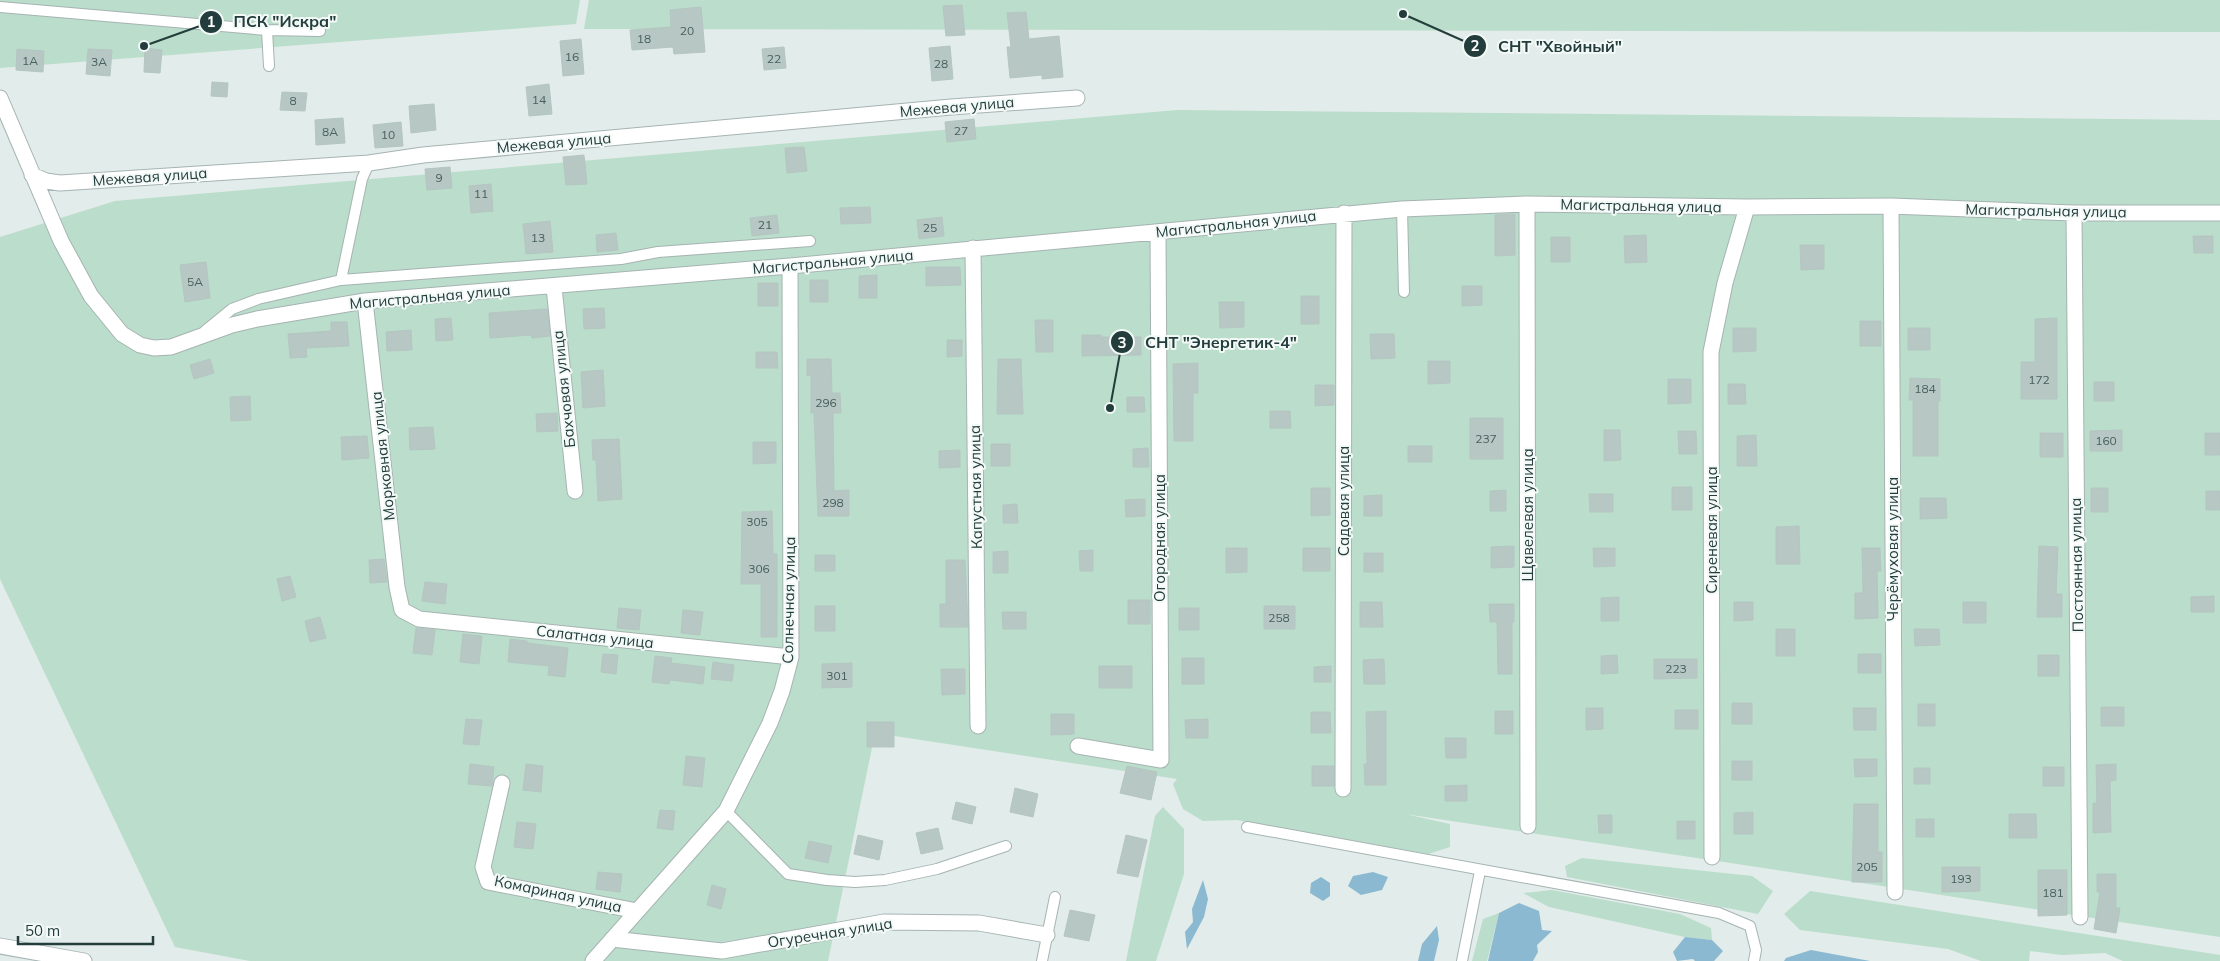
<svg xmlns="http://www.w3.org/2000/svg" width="2220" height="961" font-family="Mulish,sans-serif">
	<rect width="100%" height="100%" fill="#e2ecea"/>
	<path fill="#bbddcb" d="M0,0H580L576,24L0,68Z
		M589,0H2220V32L584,29Z
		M1177,110L2220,120V937L1405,814L1450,824V847L1428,854L1237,820L1203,821L1183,809L1173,784L1177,779L875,733L828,961H250L175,947L0,579V237L115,201Z
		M1163,807L1184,829V874L1156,961H1126L1155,816Z
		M1582,858L1752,876L1773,891L1758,914L1567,877L1565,866Z
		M1552,890L1680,914L1711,928L1712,940L1685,937L1549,907L1523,893Z
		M1810,891L2220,955V961H2123L2105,953L2062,955L2030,951L2029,961H1981L1948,949L1800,930L1784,914Z
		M1499,913L1487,961H1472L1483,919Z"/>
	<path fill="#8ab9d1" d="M1373,872L1388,877L1382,890L1361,895L1348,886L1353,876Z
		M1321,877L1330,883V896L1323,901L1310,893L1311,883Z
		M1203,880L1208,899L1204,917L1187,949L1185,932L1193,922L1192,909Z
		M1519,903L1539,911L1542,930L1552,931L1537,945L1538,952L1533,961H1488L1499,913Z
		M1437,926L1439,940L1434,961H1418L1422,944Z
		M1685,937L1712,940L1723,951L1714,961H1695L1693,959L1677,961L1673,952Z
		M1811,950L1870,961H1784L1786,958Z"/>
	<path fill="#b7c7c3" stroke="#b4c6c2" d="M962,5L965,35L946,36L943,6Z
		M701,7L705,52L674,54L673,47L632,50L630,30L671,27L670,10Z
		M1026,12L1029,39L1059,36L1063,77L1042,79V75L1010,78L1007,47H1011L1007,13Z
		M581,39L584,74L563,76L560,41Z
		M950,46L953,79L932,81L929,48Z
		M784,47L786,68L764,70L762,49Z
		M145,48L162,50L160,73L144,72Z
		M17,49L44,51L43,72L16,70Z
		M88,49L112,50L110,76L86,74Z
		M212,82L228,83L227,97L211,96Z
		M549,84L552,114L529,116L526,87Z
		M282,92L307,93L305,111L280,110Z
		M434,104L436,130L411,133L409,106Z
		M343,118L345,143L316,145L315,120Z
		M974,119L976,139L947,142L945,122Z
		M401,122L403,146L375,148L373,125Z
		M804,147L807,171L787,173L785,148Z
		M584,155L587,184L566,185L563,157Z
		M450,167L452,188L427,190L425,169Z
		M491,184L493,211L471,213L469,186Z
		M870,207L871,223L841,224L840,208Z
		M1515,214V255L1495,256V215Z
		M777,215L779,233L752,236L750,218Z
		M942,217L944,236L919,239L917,220Z
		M550,221L553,252L526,254L523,224Z
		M616,233L618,250L597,252L596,235Z
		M1646,235L1647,262L1625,263L1624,236Z
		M2193,236H2213V253H2194Z
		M1551,237H1570V262H1551Z
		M1800,245H1824V269L1801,270Z
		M206,262L210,298L185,302L180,265Z
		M926,267H960L961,285L926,286Z
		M877,275V298H859V276Z
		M810,280H828V302H810Z
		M758,283H778V306H758Z
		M1462,286H1482V305L1462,306Z
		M1301,296H1319V324H1301Z
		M1219,302H1244V327L1220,328Z
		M604,308L605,328L584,329L583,309Z
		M547,309L550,336L532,338L531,335L490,338L489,313Z
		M451,318L453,340L436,341L435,319Z
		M2057,318V399H2021V362H2035V319Z
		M1035,320H1053V352H1036Z
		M1860,321H1881V346H1860Z
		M331,322H347L349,346L306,348L307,357L290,358L288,334L331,331Z
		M1733,328H1756V351L1733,352Z
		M1908,328H1930V350H1908Z
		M411,330L412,350L387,351L386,332Z
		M1370,334H1394L1395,358L1371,359Z
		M1082,335H1101V337H1141V355L1082,356Z
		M947,340H962V356L947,357Z
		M756,352H777L778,368H756Z
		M210,359L214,373L194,379L190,365Z
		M807,359H831L832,393H840L841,413H833L834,491L849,490V516H818L814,413H811V375L807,376Z
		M998,359H1021L1023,414H997Z
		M1428,361H1450V383L1428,384Z
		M1198,363V393H1193V441H1174L1173,364Z
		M603,370L605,406L583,408L581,372Z
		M1910,378L1940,379V401H1938V456H1913V400H1909Z
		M1668,379H1691V403L1668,404Z
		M2094,382H2114V401H2094Z
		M1728,384H1745L1746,404H1728Z
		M1315,385H1334V405L1315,406Z
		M250,396L251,420L231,421L230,397Z
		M1127,397H1144L1145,412H1127Z
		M1270,411H1290L1291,428H1270Z
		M557,413L558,431L537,432L536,414Z
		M1470,418H1503V459H1470Z
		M433,427L435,449L410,450L409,428Z
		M1604,430H1620L1621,460L1604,461Z
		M2122,430V451H2090V431Z
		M1678,431H1696L1697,454H1679Z
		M2040,433H2063V457H2040Z
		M2205,433H2220V455H2205Z
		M1756,435L1757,466H1737V436Z
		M367,436L369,458L342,460L341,437Z
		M619,439L622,499L598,501L596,460H593L592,440Z
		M753,442H776V463L753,464Z
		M991,444H1010V466H991Z
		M1408,446H1432V462H1408Z
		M1148,448L1149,467H1133V449Z
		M960,450V467L939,468V451Z
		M1672,487H1692V510H1672Z
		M1311,488H1330V515L1311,516Z
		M2091,488H2108V512H2091Z
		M1506,490V511H1490V491Z
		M2206,491H2220V510H2206Z
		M1589,494H1613V512H1590Z
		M1382,495V516H1364V496Z
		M1920,498H1946L1947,518L1920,519Z
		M1145,499V516L1126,517L1125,500Z
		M1017,504L1018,523H1003V505Z
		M772,511L773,554H777V637H761V584H741L742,512Z
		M1799,526L1800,564H1776V527Z
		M1514,546V567L1491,568V547Z
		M2039,546L2058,547L2056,594H2062V617H2037Z
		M1226,548H1247V572L1226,573Z
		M1303,548H1330V571H1303Z
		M1593,548H1615V566L1594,567Z
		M1862,548H1880L1881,571H1877L1878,618L1855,619V593H1863Z
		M1093,550V571H1080L1079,551Z
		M1008,551V573H993V552Z
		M1364,553H1383V572H1364Z
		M815,555H835V571H815Z
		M384,559L387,582L370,583L369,560Z
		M946,560H965L968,627H940V604H946Z
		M290,576L296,597L282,601L277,579Z
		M425,582L447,584L445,604L422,601Z
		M2214,596V612H2191V597Z
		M1619,597V621H1601V598Z
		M1128,600H1150V624H1128Z
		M1360,602H1382L1383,627H1360Z
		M1734,602H1753V620L1734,621Z
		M1963,602H1986V623H1963Z
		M1489,604H1514V622H1512V674H1498L1497,622H1490Z
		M815,606H835V631H815Z
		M1264,606H1295V629H1264Z
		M619,608L641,610L639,630L617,628Z
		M1179,608H1199V630H1179Z
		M683,610L703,612L700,635L681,633Z
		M1002,612H1026V629H1003Z
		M320,617L326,638L310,642L305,621Z
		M416,628L435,630L432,655L413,653Z
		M1776,629H1795V656H1776Z
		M1914,629H1939L1940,645L1915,646Z
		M463,634L482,636L479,664L460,662Z
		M510,639L527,641V643L568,648L565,677L548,675L549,666L508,662Z
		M603,654L618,655L616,674L601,672Z
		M1858,654H1881V673H1858Z
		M1617,655L1618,673L1601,674V656Z
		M2038,655H2059V676H2038Z
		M655,656L672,658L671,663L705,667L703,684L670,680L669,684L652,682Z
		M1182,658H1204V684H1182Z
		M1384,659L1385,684H1364L1363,660Z
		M1654,659H1697V678L1654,679Z
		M713,662L734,665L732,681L711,679Z
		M852,663V687L822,688V664Z
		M1099,666H1132V688H1099Z
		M1331,666V682H1314V667Z
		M941,669H965V694L942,695Z
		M1732,703H1752V724H1732Z
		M1918,704H1935V726H1918Z
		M2101,707H2124V726H2101Z
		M1586,708H1603V729L1586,730Z
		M1853,708H1876V730H1854Z
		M1675,710H1698V729H1675Z
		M1386,711V785H1365L1364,764H1367L1366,712Z
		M1495,711H1513V734H1495Z
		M1311,712H1330L1331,733H1311Z
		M1051,714H1074V734L1051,735Z
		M466,719L482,720L479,745L463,744Z
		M1208,719V738H1186L1185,720Z
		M867,722H894V747H867Z
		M1445,738H1466V758H1446Z
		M686,756L705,758L702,787L683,785Z
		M1854,759H1877V776L1855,777Z
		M1732,761H1752V780H1732Z
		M470,764L494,767L492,786L468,784Z
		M526,764L543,766L541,792L523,790Z
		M2116,764V780L2110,781L2111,832L2093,833V803H2097L2096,765Z
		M1127,766L1157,772L1151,800L1120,793Z
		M1312,766H1334V786H1312Z
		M2043,767H2064V786H2043Z
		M1914,768H1930V784H1914Z
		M1467,785V801H1445V786Z
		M1015,788L1038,794L1033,817L1010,812Z
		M956,802L976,807L972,824L952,819Z
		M1854,804H1878V852H1882V882H1852Z
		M660,810L675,811L673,830L657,828Z
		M1753,812V834H1734V813Z
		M2009,814H2036L2037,838H2009Z
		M1598,815H1612V833H1599Z
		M1916,819H1934V837H1916Z
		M1677,821H1695V839H1677Z
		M517,822L536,824L533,849L514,847Z
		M938,828L943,849L921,854L916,833Z
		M858,835L883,841L879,860L854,854Z
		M1126,835L1147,840L1138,877L1117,873Z
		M809,841L832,846L828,863L805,858Z
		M1942,867H1980V891L1942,892Z
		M2038,870H2067V915L2038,916Z
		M598,872L622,874L620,892L596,889Z
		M2097,874H2116V908H2120L2116,933L2094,929L2100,892H2097Z
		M712,885L726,889L721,909L707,905Z
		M1070,910L1095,915L1089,941L1064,936Z"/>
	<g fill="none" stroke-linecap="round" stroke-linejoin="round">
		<defs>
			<path id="service" d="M0,7L267,30L320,31
				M267,30L269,66
				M1402,209L1404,292
				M341,280L621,259L658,252L810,241
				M205,331L232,309L258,299L341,280L362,179L369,163
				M726,811L788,874L827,880L855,882L885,880L937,869L1006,846
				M1247,827L1719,913L1750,926L1756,950L1754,961
				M1042,961L1055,897
				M1462,961L1480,871"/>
			<path id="minor" d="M0,98L61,241L91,296L122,334L140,345L154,348L171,347L232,325L257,319L365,301L790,266L1402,209L1527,204L1747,207L1891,206L2074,213H2220
				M32,175L46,181L60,183L369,163L423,155L951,107L1077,98
				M1527,204L1528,826
				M1891,206L1895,892
				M2074,213L2080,917
				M973,248L978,726
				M554,287L575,491
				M365,301L397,587L402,610L419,619L791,657
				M1078,746L1161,760L1158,232
				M502,783L483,867L488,882L637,911
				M1343,789L1344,213
				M1712,857L1711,352L1725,283L1747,207
				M612,939L722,951L884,922L979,923L1047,935
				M0,946L84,961
				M593,961L726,811L770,723L782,691L791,657L790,266"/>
		</defs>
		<use href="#service" stroke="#a5b4b2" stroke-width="12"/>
		<use href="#minor" stroke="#a5b4b2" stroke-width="17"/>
		<use href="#service" stroke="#fff" stroke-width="10"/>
		<use href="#minor" stroke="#fff" stroke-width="15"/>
	</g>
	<g text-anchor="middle" stroke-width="4" stroke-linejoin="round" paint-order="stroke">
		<g font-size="12" fill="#47605d">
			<text x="687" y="35">20</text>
			<text x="644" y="43">18</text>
			<text x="572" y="61">16</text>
			<text x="774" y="63">22</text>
			<text x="30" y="65">1А</text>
			<text x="99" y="66">3А</text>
			<text x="941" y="68">28</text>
			<text x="539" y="104">14</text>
			<text x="293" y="105">8</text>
			<text x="961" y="135">27</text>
			<text x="330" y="136">8А</text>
			<text x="388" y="139">10</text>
			<text x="439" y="182">9</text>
			<text x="481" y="198">11</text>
			<text x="765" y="229">21</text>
			<text x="930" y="232">25</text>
			<text x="538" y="242">13</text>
			<text x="195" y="286">5А</text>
			<text x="2039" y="384">172</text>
			<text x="1925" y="393">184</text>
			<text x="826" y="407">296</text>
			<text x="1486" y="443">237</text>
			<text x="2106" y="445">160</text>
			<text x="833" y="507">298</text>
			<text x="757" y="526">305</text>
			<text x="759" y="573">306</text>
			<text x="1279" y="622">258</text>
			<text x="1676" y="673">223</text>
			<text x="837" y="680">301</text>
			<text x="1867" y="871">205</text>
			<text x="1961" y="883">193</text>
			<text x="2053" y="897">181</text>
		</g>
		<g font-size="15" fill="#223d3b" stroke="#f3f9f7">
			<text transform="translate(957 107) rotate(-5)" y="5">Межевая улица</text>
			<text transform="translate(554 143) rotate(-5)" y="5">Межевая улица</text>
			<text transform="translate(150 177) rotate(-4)" y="5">Межевая улица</text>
			<text transform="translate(1641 206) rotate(1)" y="5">Магистральная улица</text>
			<text transform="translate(2046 211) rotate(1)" y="5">Магистральная улица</text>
			<text transform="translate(1236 224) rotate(-6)" y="5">Магистральная улица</text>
			<text transform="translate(833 262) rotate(-5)" y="5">Магистральная улица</text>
			<text transform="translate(430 297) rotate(-5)" y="5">Магистральная улица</text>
			<text transform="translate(564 389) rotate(-96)" y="5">Бахчовая улица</text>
			<text transform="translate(383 456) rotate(-96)" y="5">Морковная улица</text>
			<text transform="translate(976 487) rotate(-91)" y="5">Капустная улица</text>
			<text transform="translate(1344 501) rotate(-90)" y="5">Садовая улица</text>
			<text transform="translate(1528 515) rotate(-90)" y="5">Щавелевая улица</text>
			<text transform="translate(1712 530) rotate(-90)" y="5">Сиреневая улица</text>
			<text transform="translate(1160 538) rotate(-90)" y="5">Огородная улица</text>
			<text transform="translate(1893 549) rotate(-90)" y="5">Черёмуховая улица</text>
			<text transform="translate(2077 565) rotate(-91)" y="5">Постоянная улица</text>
			<text transform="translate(789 600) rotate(-89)" y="5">Солнечная улица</text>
			<text transform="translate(595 637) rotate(6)" y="5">Салатная улица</text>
			<text transform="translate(558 894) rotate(12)" y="5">Комариная улица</text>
			<text transform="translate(830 933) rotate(-9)" y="5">Огуречная улица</text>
		</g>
	</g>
	<path fill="none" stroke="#223d3b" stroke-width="2" d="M144 46L211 22M1403 14L1475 46M1110 408L1122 342"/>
	<g fill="#223d3b" stroke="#f3f9f7" stroke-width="2">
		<circle cx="144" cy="46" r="5"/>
		<circle cx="1403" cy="14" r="5"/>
		<circle cx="1110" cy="408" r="5"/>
		<circle cx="211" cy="22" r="12"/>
		<circle cx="1475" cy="46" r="12"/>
		<circle cx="1122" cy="342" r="12"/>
	</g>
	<g font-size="15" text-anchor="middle" font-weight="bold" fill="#fff">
		<text x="211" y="27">1</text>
		<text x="1475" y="51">2</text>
		<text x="1122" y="348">3</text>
	</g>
	<g font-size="16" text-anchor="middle" font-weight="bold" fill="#223d3b" stroke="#f3f9f7" stroke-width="4" stroke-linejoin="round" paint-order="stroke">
		<text x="285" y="27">ПСК "Искра"</text>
		<text x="1560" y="52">СНТ "Хвойный"</text>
		<text x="1221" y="348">СНТ "Энергетик-4"</text>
	</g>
	<path d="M18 936v8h135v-8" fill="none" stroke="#223d3b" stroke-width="2.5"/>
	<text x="25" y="936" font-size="15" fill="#223d3b" stroke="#f3f9f7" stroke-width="4" paint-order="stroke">50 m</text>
</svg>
